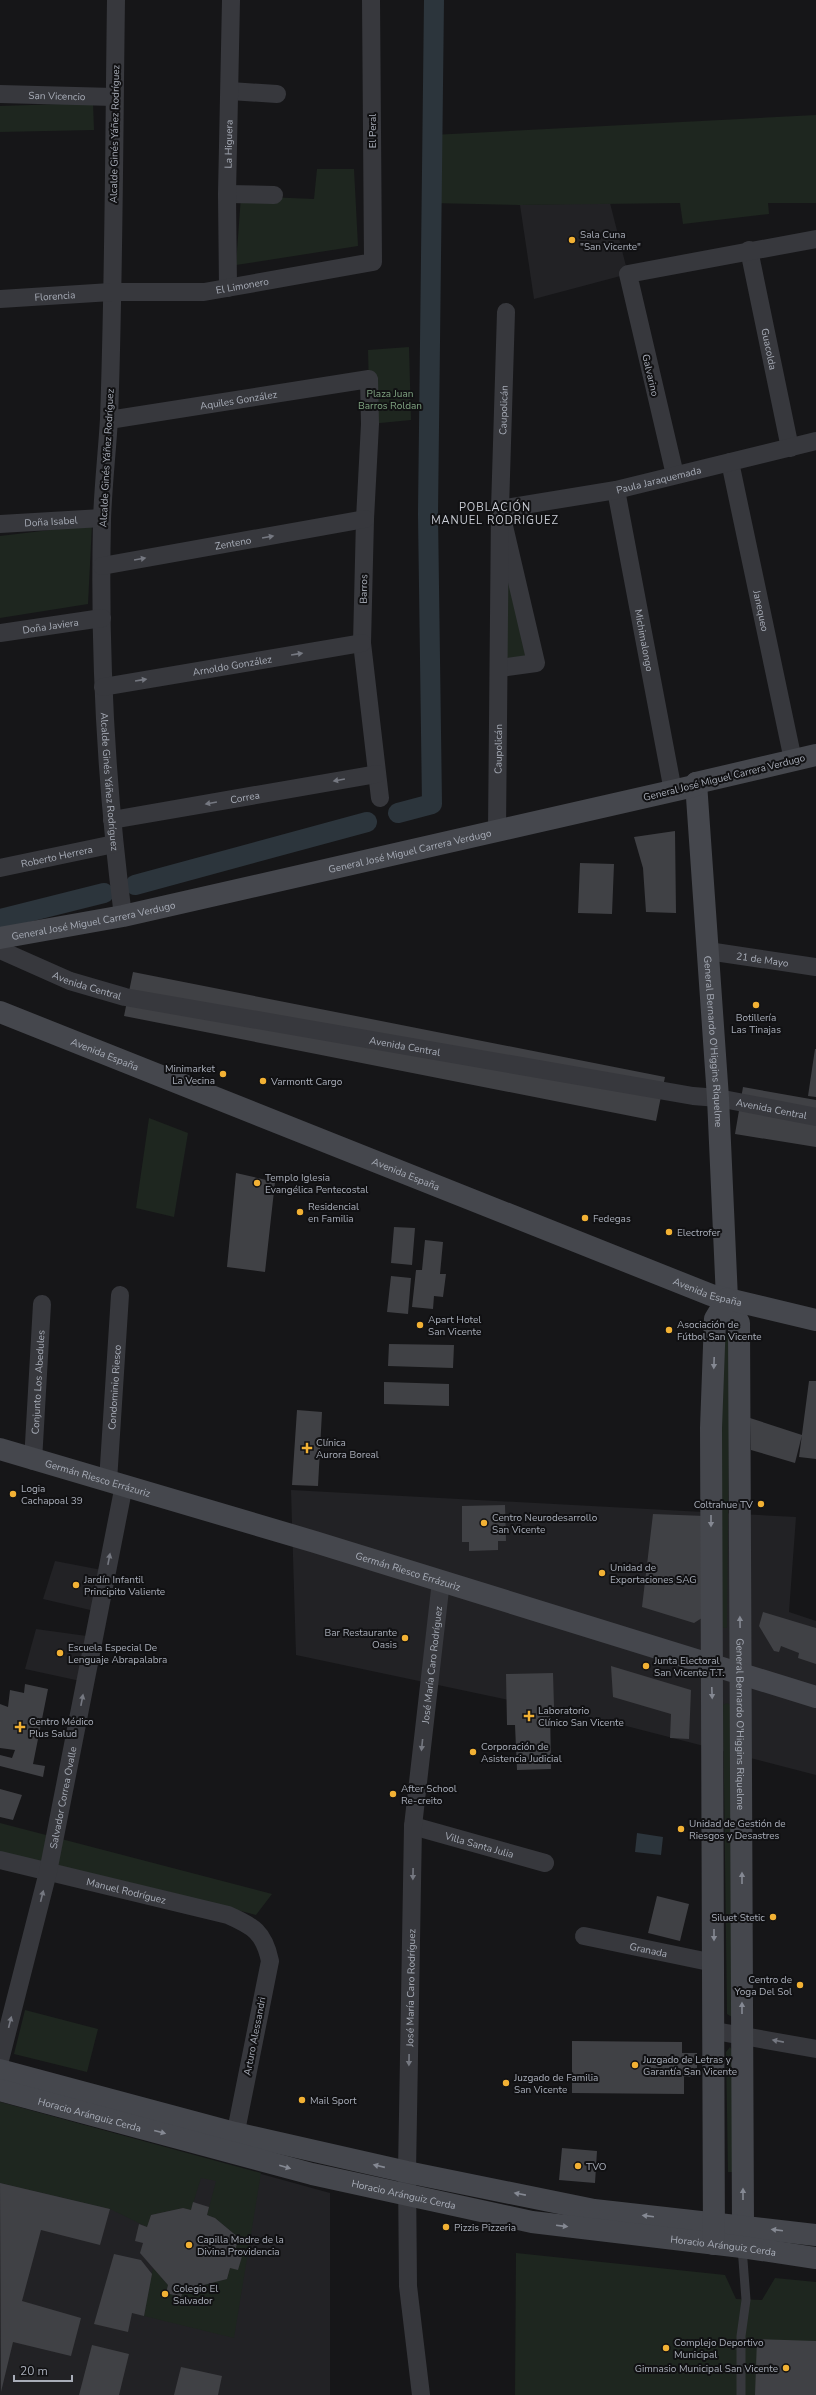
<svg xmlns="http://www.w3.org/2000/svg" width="816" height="2395" font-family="'Nunito Sans',sans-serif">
	<rect width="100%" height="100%" fill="#161618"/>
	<path fill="#222225" d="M610,203L628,274L534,299L520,205Z
		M291,1490L796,1517L789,1612L816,1621V1775L603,1720L296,1655Z
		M55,1561L107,1571L99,1612L43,1599Z
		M36,1629L94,1637L85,1682L25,1669Z
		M0,2102L330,2193V2395H0Z"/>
	<path fill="#1e261f" d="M93,103L94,130L0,132V106Z
		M816,115V203H768L769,214L683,224L680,203L520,205L431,203L432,135Z
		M317,169H354L358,246L236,265L241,196L314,199Z
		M409,347L411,420L370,424L368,350Z
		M92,525L88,604L0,618V536Z
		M514,579L529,656L506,659V581Z
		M149,1118L188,1133L174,1217L136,1208Z
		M730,1334L727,1628L717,1627L722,1335Z
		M727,1703L732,1706V2017L727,2014L723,1705Z
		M0,1823L272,1894L256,1915L165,1891L0,1853Z
		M25,2010L98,2029L87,2072L14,2054Z
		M730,2047L733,2052L735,2172H728L726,2052Z
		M0,2102L261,2173L234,2338L144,2316L153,2268L168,2285L166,2293L181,2297L184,2290L227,2279L230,2268L238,2269L243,2253L235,2250L239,2238L215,2218L207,2215L216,2181L201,2178L191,2210L183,2208L151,2215L147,2227L110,2209L0,2183Z
		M516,2253L725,2275L736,2299L762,2300L775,2278L816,2282V2395H515Z"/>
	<path fill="#2c353c" d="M637,1833L663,1837L661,1855L635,1852Z"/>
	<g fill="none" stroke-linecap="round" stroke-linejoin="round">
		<path stroke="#2c353c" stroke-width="20" d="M398,813L432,804L428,514L434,0
			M135,885L367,822
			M0,919L104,893"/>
	</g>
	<path fill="#404145" d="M675,831L676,913L646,912L643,868L634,837Z
		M580,863L614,864L612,914L578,913Z
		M133,972L665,1077L656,1121L124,1016Z
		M815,1049H816V1097L808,1096Z
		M743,1087L816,1100V1147L735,1134Z
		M236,1173L275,1182L265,1272L227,1267Z
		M394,1227L415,1228L412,1265L391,1263Z
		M425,1240L443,1242L440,1274H446L443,1297L434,1296L433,1309L412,1307L416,1270H422Z
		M391,1276L411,1278L408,1314L387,1312Z
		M389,1344L454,1345L453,1368L388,1366Z
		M809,1381H816V1459L799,1457Z
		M384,1382L449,1384V1406L384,1404Z
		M297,1410L322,1412L318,1486L292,1485Z
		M750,1418L802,1435L795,1463L751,1450Z
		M505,1505L506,1541H498V1550L469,1551V1542H462V1506Z
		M653,1514L705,1516V1616L694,1623L642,1607Z
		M763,1612L816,1628V1664L798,1658L799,1653L781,1646L779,1652L774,1651L759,1626Z
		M611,1666L691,1690L689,1739L670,1738L671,1714L613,1697Z
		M553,1673L554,1707H550L551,1769L517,1770L515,1725H507L506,1674Z
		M25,1684L48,1689L33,1764L45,1766L43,1777L0,1766V1755L12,1758L15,1750L0,1748V1704L8,1707L10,1690L24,1693Z
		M0,1789L22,1795L13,1820L0,1817Z
		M657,1896L689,1904L680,1941L648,1933Z
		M572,2041L682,2042V2053H697V2077H684V2094L572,2093Z
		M562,2148L597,2151L595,2183L559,2180Z
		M0,2183L110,2209L100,2245L41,2230L22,2301L81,2318L71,2356L13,2342L1,2392Z
		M193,2202L209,2207L207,2215L215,2218L239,2238L235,2250L243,2253L238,2270L230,2268L227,2279L184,2290L181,2297L166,2293L168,2285L140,2253L143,2243L135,2241L139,2224L147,2227L151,2215L183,2208L191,2210Z
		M114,2254L141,2260L152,2274L144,2316L132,2313L128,2332L94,2324Z
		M757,2339L816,2341V2395H755Z
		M92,2345L129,2354L119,2395H79Z
		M181,2367L222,2376L218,2395H174Z"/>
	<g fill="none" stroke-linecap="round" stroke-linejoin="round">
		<path stroke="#37383d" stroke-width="9" d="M741,2395V2336L746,2300L742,2247"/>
		<g stroke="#37383d" stroke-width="18">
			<path id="s1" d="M116,0C114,140 114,280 109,419C107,453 103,487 102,520C99,652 106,785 123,916"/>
			<path d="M230,91L277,94"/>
			<path id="s2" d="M0,94L114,97"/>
			<path d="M227,194L274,195"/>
			<path id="s3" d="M749,250L790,448"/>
			<path id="s4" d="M228,288L227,194L231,0"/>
			<path id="s5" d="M0,299L111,292H204L373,262L371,0"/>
			<path id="s6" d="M109,420L369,379L370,424L365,519L362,643L380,798"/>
			<path id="s7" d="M730,462L793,760"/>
			<path d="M675,475L628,274L816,239"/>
			<path id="s8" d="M616,490L673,791"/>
			<path id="s9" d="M0,524L102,518"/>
			<path id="s10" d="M102,566L365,519"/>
			<path id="s11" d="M0,633L102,618"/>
			<path id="s12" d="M500,668L536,663L500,509L616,490L816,441"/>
			<path id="s13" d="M103,687L362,643"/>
			<path id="s14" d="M112,820L377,774"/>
			<path id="s15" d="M497,830L500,509L506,312"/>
			<path id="s16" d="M0,868L114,844"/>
			<path id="s17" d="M0,950L70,981L125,997L693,1096L718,1098L816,1117"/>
			<path id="s18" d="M708,951L816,967"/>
			<path id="s19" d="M33,1461L42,1304"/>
			<path id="s20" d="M108,1481L120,1295"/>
			<path id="s21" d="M413,1826L545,1863"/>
			<path id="s22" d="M0,1860L228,1915C253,1926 264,1932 270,1961L233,2146"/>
			<path id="s23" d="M584,1936L714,1963"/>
			<path d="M715,2031L816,2049"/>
			<path id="s24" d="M0,2060L48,1872L124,1485"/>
			<path id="s25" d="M421,2395L408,2286L407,2172L413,1826L441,1581"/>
		</g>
		<g stroke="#45474d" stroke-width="22">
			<path id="s26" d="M696,783L718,1098L727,1299L739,1323L743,2227L742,2247"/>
			<path id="s27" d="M0,938L123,916L694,786L696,783L816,755"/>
			<path id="s28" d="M0,1012L711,1295L816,1320"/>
			<path id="s29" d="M0,1449L315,1542L816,1697"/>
			<path d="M0,2070L235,2133L407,2172L594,2210L816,2235"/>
			<path id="s30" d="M0,2090L312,2174L532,2222L742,2247L816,2258"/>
			<path d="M714,2244L711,1428L715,1319L727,1299"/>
		</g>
	</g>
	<defs><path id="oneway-solid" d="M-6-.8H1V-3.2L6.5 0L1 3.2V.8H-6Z"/></defs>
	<g fill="#757881">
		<use href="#oneway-solid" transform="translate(268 537) rotate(-10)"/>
		<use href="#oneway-solid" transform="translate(140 559) rotate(-10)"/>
		<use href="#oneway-solid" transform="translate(297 654) rotate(-9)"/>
		<use href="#oneway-solid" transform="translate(141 680) rotate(-9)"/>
		<use href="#oneway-solid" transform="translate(339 780) rotate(170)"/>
		<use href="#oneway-solid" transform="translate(211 803) rotate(170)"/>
		<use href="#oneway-solid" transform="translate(109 1559) rotate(-79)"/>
		<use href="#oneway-solid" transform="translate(82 1700) rotate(-79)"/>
		<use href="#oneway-solid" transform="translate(422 1745) rotate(96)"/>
		<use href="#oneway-solid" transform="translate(413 1874) rotate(91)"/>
		<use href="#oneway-solid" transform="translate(42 1896) rotate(-76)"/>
		<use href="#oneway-solid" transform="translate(10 2022) rotate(-76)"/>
		<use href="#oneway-solid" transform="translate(778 2041) rotate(-169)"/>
		<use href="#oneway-solid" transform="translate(409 2060) rotate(91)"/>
	</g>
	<g fill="#858993">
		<use href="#oneway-solid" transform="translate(714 1363) rotate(92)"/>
		<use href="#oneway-solid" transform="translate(711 1521) rotate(90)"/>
		<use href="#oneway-solid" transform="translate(740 1622) rotate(-91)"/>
		<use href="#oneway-solid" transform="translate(712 1693) rotate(88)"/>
		<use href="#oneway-solid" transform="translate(742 1878) rotate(-90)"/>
		<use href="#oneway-solid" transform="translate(714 1935) rotate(90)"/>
		<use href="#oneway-solid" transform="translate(742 2008) rotate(-90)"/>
		<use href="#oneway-solid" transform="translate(160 2132) rotate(15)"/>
		<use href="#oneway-solid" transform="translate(379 2166) rotate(-167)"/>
		<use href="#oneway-solid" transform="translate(285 2167) rotate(16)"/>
		<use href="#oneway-solid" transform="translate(520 2194) rotate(-169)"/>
		<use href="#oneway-solid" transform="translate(743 2194) rotate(-90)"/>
		<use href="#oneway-solid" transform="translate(648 2216) rotate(-173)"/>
		<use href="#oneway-solid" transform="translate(562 2226) rotate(7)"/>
		<use href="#oneway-solid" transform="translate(777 2230) rotate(-173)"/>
	</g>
	<g fill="#f2b134" stroke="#111113" stroke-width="1.5">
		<circle cx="572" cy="240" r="4"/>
		<circle cx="756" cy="1005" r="4"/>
		<circle cx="223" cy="1074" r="4"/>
		<circle cx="263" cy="1081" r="4"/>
		<circle cx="257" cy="1183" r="4"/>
		<circle cx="300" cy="1212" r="4"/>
		<circle cx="585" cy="1218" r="4"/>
		<circle cx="669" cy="1232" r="4"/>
		<circle cx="420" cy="1325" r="4"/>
		<circle cx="669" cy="1330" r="4"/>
		<path d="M305 1442h4v4h4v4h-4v4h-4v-4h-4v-4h4z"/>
		<circle cx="13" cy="1494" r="4"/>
		<circle cx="761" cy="1504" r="4"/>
		<circle cx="484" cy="1523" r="4"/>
		<circle cx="602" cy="1573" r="4"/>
		<circle cx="76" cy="1585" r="4"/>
		<circle cx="405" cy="1638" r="4"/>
		<circle cx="60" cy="1653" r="4"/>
		<circle cx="646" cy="1666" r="4"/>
		<path d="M527 1710h4v4h4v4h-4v4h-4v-4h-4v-4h4z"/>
		<path d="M18 1721h4v4h4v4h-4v4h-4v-4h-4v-4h4z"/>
		<circle cx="473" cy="1752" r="4"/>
		<circle cx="393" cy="1794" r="4"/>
		<circle cx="681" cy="1829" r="4"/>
		<circle cx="773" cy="1917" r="4"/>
		<circle cx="800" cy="1985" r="4"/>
		<circle cx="635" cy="2065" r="4"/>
		<circle cx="506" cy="2083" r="4"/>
		<circle cx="302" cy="2100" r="4"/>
		<circle cx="578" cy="2166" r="4"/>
		<circle cx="446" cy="2227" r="4"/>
		<circle cx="189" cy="2245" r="4"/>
		<circle cx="165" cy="2294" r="4"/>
		<circle cx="666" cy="2348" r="4"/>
		<circle cx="786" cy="2368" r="4"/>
	</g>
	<g text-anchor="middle" stroke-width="4" stroke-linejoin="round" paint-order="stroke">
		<g font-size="10" fill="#a8adb8" stroke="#111113">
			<text dy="4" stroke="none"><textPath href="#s2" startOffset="57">San Vicencio</textPath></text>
			<text transform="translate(372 131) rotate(-90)" y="4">El Peral</text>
			<text transform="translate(114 134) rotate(-89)" y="4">Alcalde Ginés Yáñez Rodríguez</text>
			<text dy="4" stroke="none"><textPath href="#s4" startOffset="144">La Higuera</textPath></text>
			<text dy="4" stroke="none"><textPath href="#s5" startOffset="243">El Limonero</textPath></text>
			<text dy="4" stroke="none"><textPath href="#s5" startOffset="55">Florencia</textPath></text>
			<text dy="4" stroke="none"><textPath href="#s3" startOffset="101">Guacolda</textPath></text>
			<text transform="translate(651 375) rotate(77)" y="4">Galvarino</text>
			<text dy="4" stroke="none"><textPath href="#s6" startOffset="131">Aquiles González</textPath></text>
			<text dy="4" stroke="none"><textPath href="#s15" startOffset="420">Caupolicán</textPath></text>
			<text transform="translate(106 458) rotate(-87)" y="4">Alcalde Ginés Yáñez Rodríguez</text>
			<text dy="4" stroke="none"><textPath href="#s12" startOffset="356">Paula Jaraquemada</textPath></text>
			<text dy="4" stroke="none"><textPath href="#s9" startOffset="51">Doña Isabel</textPath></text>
			<text dy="4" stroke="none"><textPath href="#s10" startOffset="133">Zenteno</textPath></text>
			<text transform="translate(363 589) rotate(-89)" y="4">Barros</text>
			<text dy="4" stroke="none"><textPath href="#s7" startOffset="152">Janequeo</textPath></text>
			<text dy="4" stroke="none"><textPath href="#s11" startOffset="51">Doña Javiera</textPath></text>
			<text dy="4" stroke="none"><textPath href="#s8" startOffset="153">Michimalongo</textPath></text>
			<text dy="4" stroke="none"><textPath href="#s13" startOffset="131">Arnoldo González</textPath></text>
			<text dy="4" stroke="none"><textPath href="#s15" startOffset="81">Caupolicán</textPath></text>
			<text transform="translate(724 777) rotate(-14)" y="4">General José Miguel Carrera Verdugo</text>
			<text dy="4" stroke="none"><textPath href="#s1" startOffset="782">Alcalde Ginés Yáñez Rodríguez</textPath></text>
			<text dy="4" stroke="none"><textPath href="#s14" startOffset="135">Correa</textPath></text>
			<text dy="4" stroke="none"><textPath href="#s27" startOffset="419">General José Miguel Carrera Verdugo</textPath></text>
			<text dy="4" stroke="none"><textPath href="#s16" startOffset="58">Roberto Herrera</textPath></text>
			<text dy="4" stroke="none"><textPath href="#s27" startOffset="95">General José Miguel Carrera Verdugo</textPath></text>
			<text dy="4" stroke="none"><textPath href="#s18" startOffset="55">21 de Mayo</textPath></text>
			<text dy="4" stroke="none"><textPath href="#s17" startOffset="94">Avenida Central</textPath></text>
			<text dy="4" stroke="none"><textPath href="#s26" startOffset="259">General Bernardo O'Higgins Riquelme</textPath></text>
			<text dy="4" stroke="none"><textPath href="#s17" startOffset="418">Avenida Central</textPath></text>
			<text dy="4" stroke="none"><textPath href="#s28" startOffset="113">Avenida España</textPath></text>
			<text dy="4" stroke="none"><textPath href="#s17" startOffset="790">Avenida Central</textPath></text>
			<text dy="4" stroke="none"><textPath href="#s28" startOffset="437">Avenida España</textPath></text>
			<text dy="4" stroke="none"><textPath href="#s28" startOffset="761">Avenida España</textPath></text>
			<text dy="4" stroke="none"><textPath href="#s19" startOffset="79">Conjunto Los Abedules</textPath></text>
			<text dy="4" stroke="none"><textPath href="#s20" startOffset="94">Condominio Riesco</textPath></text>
			<text dy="4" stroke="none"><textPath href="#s29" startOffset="102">Germán Riesco Errázuriz</textPath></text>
			<text dy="4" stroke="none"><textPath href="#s29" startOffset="426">Germán Riesco Errázuriz</textPath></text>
			<text dy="4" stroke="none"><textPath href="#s25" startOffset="732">José María Caro Rodríguez</textPath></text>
			<text dy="4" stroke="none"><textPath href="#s26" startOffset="945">General Bernardo O'Higgins Riquelme</textPath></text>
			<text dy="4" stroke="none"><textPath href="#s24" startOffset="270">Salvador Correa Ovalle</textPath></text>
			<text dy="4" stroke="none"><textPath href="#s21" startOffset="69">Villa Santa Julia</textPath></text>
			<text dy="4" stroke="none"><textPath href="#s22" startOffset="130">Manuel Rodríguez</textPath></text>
			<text dy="4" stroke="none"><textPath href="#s23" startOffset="66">Granada</textPath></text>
			<text dy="4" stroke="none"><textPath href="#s25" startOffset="408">José María Caro Rodríguez</textPath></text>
			<text transform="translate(254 2036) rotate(-79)" y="4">Arturo Alessandri</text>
			<text dy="4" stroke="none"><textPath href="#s30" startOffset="93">Horacio Aránguiz Cerda</textPath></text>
			<text dy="4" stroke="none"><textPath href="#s30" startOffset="417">Horacio Aránguiz Cerda</textPath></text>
			<text dy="4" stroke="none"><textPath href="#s30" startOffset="741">Horacio Aránguiz Cerda</textPath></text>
		</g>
		<g font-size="10" fill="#a8adb8" stroke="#111113" text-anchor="start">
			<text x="580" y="238">Sala Cuna<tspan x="580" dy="12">"San Vicente"</tspan></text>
			<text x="756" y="1021" text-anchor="middle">Botillería<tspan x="756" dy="12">Las Tinajas</tspan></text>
			<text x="215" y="1072" text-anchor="end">Minimarket<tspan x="215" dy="12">La Vecina</tspan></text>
			<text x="271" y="1085">Varmontt Cargo</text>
			<text x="265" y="1181">Templo Iglesia<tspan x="265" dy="12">Evangélica Pentecostal</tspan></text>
			<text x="308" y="1210">Residencial<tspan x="308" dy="12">en Familia</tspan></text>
			<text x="593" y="1222">Fedegas</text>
			<text x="677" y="1236">Electrofer</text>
			<text x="428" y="1323">Apart Hotel<tspan x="428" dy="12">San Vicente</tspan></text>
			<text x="677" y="1328">Asociación de<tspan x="677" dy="12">Fútbol San Vicente</tspan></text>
			<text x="316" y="1446">Clínica<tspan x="316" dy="12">Aurora Boreal</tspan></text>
			<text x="21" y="1492">Logia<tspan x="21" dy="12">Cachapoal 39</tspan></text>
			<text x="753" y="1508" text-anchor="end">Coltrahue TV</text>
			<text x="492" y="1521">Centro Neurodesarrollo<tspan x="492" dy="12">San Vicente</tspan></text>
			<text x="610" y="1571">Unidad de<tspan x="610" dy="12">Exportaciones SAG</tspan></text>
			<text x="84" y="1583">Jardín Infantil<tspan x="84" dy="12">Principito Valiente</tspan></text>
			<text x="397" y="1636" text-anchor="end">Bar Restaurante<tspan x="397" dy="12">Oasis</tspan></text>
			<text x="68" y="1651">Escuela Especial De<tspan x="68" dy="12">Lenguaje Abrapalabra</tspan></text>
			<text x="654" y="1664">Junta Electoral<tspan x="654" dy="12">San Vicente T.T.</tspan></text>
			<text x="538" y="1714">Laboratorio<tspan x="538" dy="12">Clínico San Vicente</tspan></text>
			<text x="29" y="1725">Centro Médico<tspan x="29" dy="12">Plus Salud</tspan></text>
			<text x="481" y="1750">Corporación de<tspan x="481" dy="12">Asistencia Judicial</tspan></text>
			<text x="401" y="1792">After School<tspan x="401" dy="12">Re-creito</tspan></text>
			<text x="689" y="1827">Unidad de Gestión de<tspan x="689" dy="12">Riesgos y Desastres</tspan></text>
			<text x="765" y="1921" text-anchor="end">Siluet Stetic</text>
			<text x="792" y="1983" text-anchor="end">Centro de<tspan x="792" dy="12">Yoga Del Sol</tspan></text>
			<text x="643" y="2063">Juzgado de Letras y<tspan x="643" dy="12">Garantía San Vicente</tspan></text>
			<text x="514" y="2081">Juzgado de Familia<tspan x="514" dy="12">San Vicente</tspan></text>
			<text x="310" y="2104">Mail Sport</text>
			<text x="586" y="2170">TVO</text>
			<text x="454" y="2231">Pizzis Pizzeria</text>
			<text x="197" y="2243">Capilla Madre de la<tspan x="197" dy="12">Divina Providencia</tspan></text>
			<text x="173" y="2292">Colegio El<tspan x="173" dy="12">Salvador</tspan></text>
			<text x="674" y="2346">Complejo Deportivo<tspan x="674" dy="12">Municipal</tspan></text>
			<text x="778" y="2372" text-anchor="end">Gimnasio Municipal San Vicente</text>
		</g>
		<g font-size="10" fill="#7fa381" stroke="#111113">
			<text x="390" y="397">Plaza Juan<tspan x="390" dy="12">Barros Roldan</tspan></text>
		</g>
		<g font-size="11" letter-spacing="1" fill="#c9ccd4" stroke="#111113">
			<text x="495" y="511">POBLACIÓN<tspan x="495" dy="13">MANUEL RODRIGUEZ</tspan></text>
		</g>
	</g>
	<path d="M14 2375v6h58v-6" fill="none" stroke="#a8adb8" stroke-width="2"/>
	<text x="20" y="2375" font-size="12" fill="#a8adb8" stroke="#111113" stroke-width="3" paint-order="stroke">20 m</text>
</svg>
